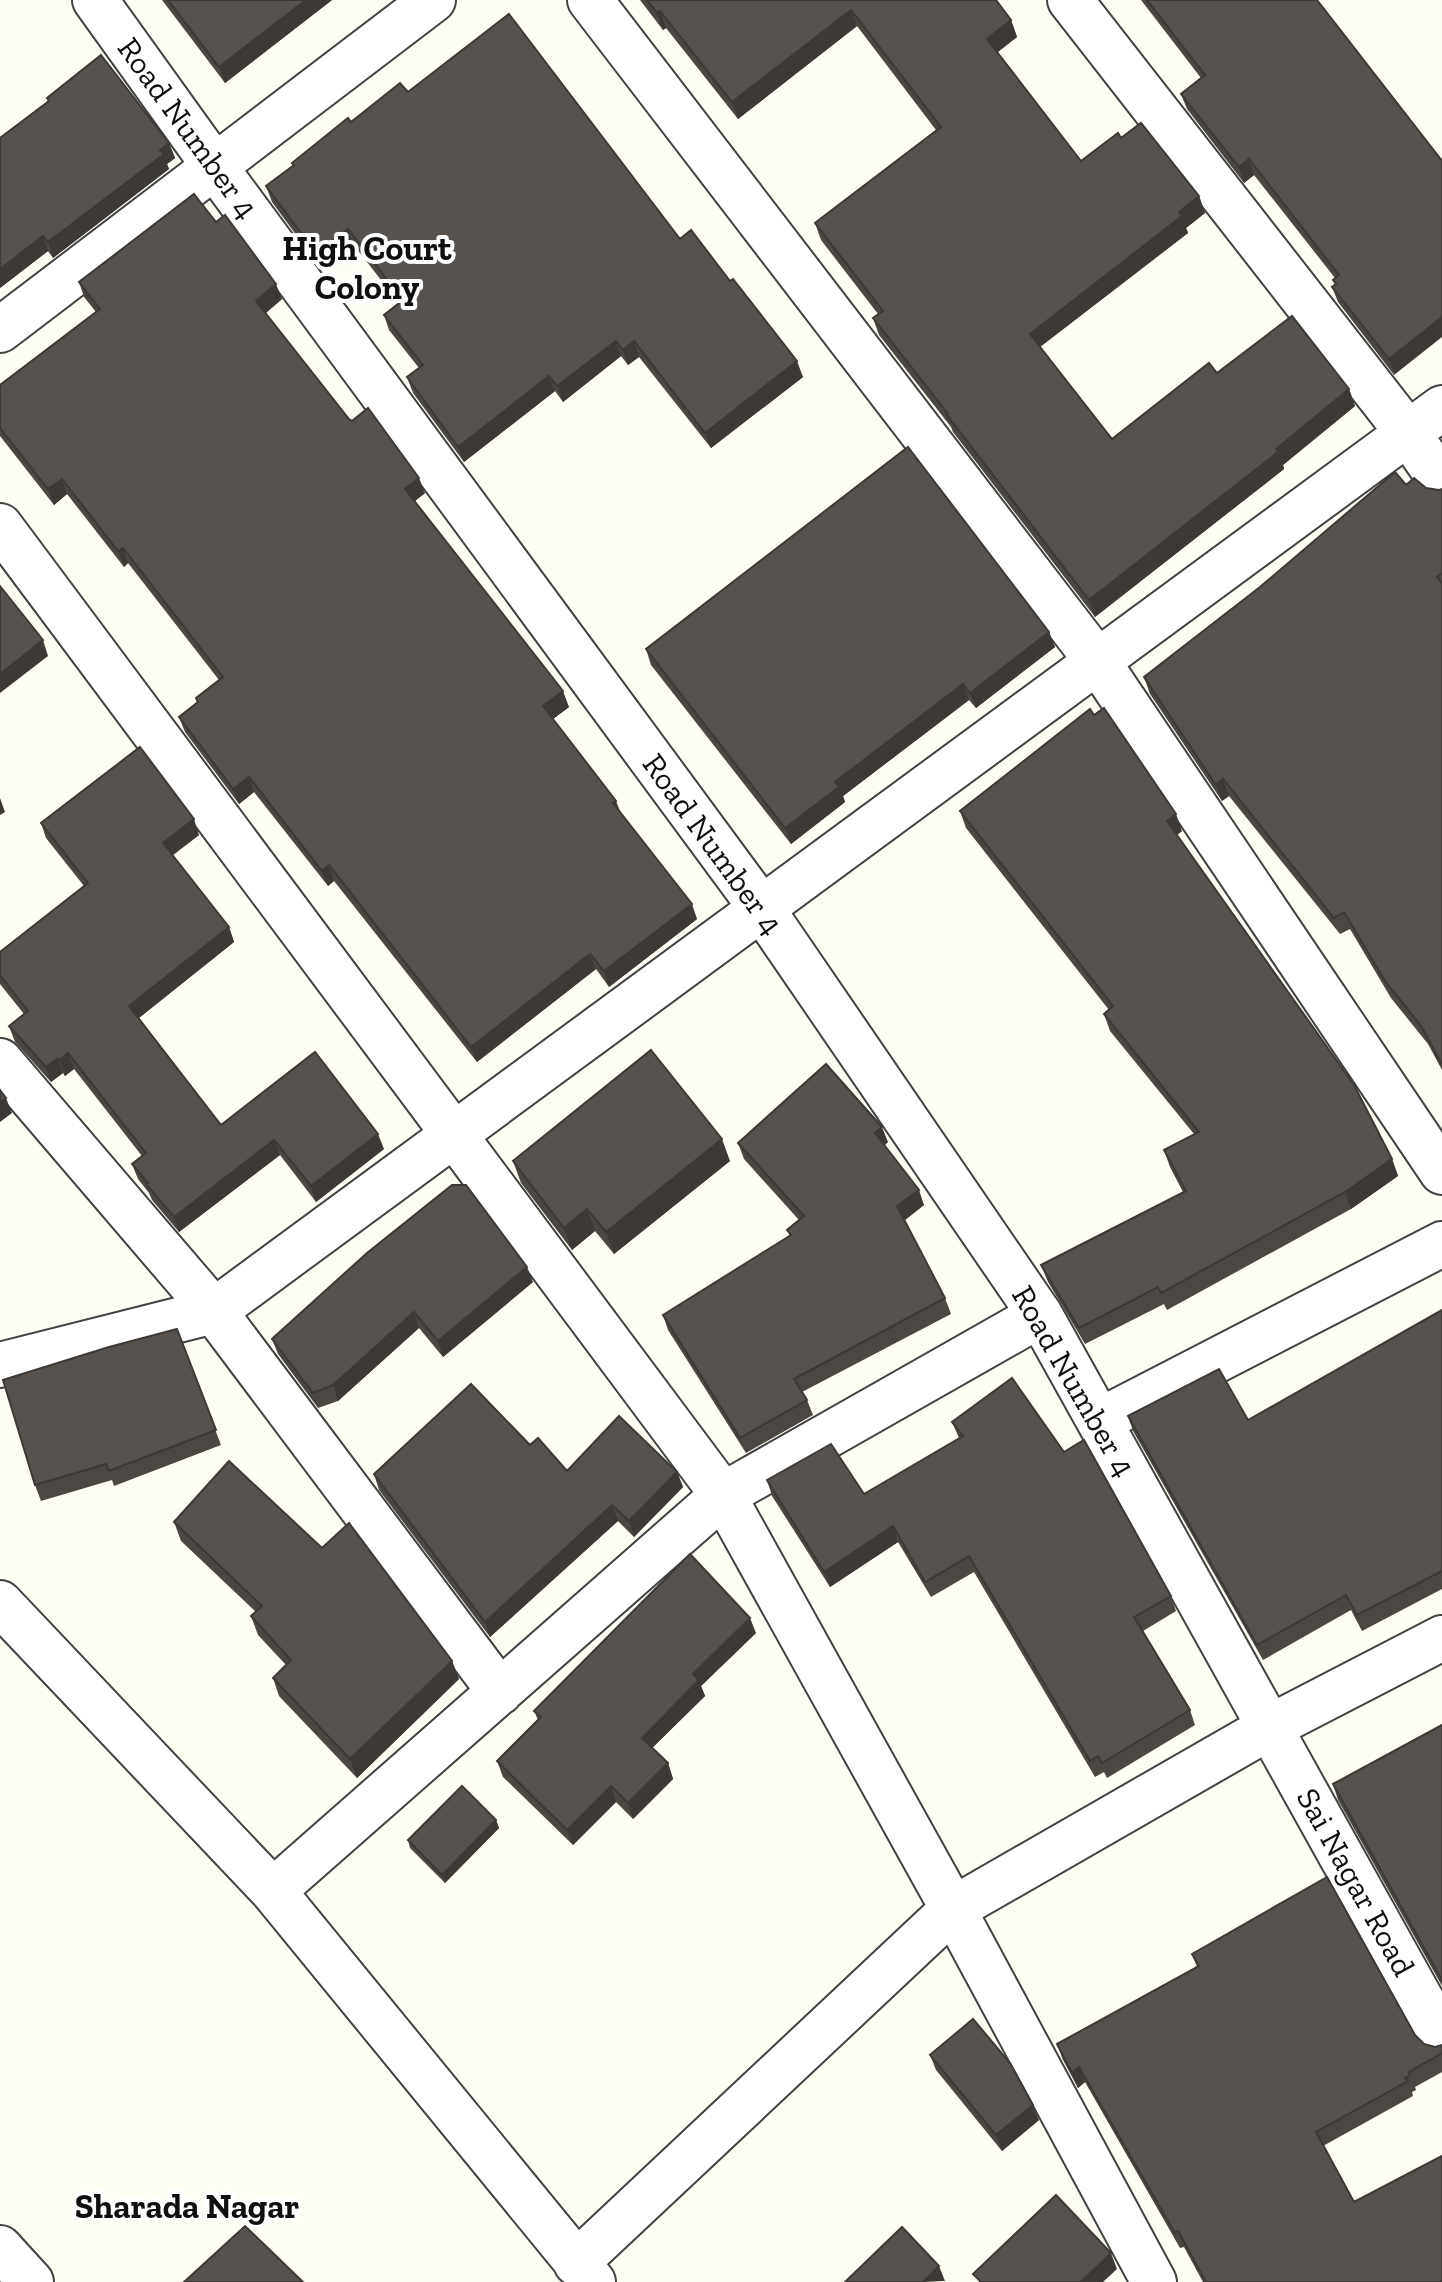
<svg xmlns="http://www.w3.org/2000/svg" width="1442" height="2282" font-family="'Zilla Slab',serif">
	<rect width="100%" height="100%" fill="#fefdf3"/>
	<g fill="none" stroke-linecap="round" stroke-linejoin="round">
		<defs>
			<path id="minor" d="M95,0L215,167L762,909L1040,1315L1442,2037
				M590,0L1098,662L1442,1172
				M1070,0L1408,433L1442,482
				M0,330L433,0
				M0,526L723,1495L953,1909L1154,2282
				M0,1061L214,1311L500,1692
				M0,1365L214,1311L1442,408
				M1099,1421L1442,1244
				M0,1603L273,1891L593,2282
				M273,1891L723,1495L1040,1315
				M0,2248L31,2282
				M576,2263L953,1909L1270,1727L1442,1638"/>
		</defs>
		<use href="#minor" stroke="#424242" stroke-width="48"/>
		<use href="#minor" stroke="#fff" stroke-width="44"/>
	</g>
	<path fill="#4b4742" d="M162,0H332L225,83Z
		M640,0H996L1011,20L1017,37L997,52L1081,161L1121,138L1199,196L1205,213L1186,228L1188,233L1040,347L1112,439L1217,373L1349,389L1355,406L1283,465L1284,469L1095,617L953,432L951,427L879,335L873,318L878,314L821,240L815,223L936,130L857,26L738,119L666,28L663,30Z
		M1141,0H1317L1394,375L1338,302L1332,287L1335,285L1333,280L1335,278L1254,175L1244,183L1187,109L1181,94L1201,78Z
		M408,92L680,239L803,377L711,448L639,357L628,365L621,356L563,402L555,391L464,462L413,393L407,377L419,368L389,330L384,315L399,303L353,244L321,269L272,202L266,186L293,166L292,163L351,122Z
		M47,98L169,143L175,158L167,164L169,169L53,258L48,251L0,288V138L48,101Z
		M216,222L282,299L266,313L349,419L425,493L415,501L569,707L553,719L697,919L609,987L596,969L477,1062L334,881L328,886L254,792L239,804L185,732L179,717L197,703L196,698L219,680L128,563L124,567L67,494L54,505L0,436V385L96,312L84,297L79,282Z
		M1406,485L1439,490L1442,489V1070L1428,1044L1391,998L1350,929L1340,934L1229,796L1222,801L1150,694L1144,677Z
		M1049,632L1055,647L976,708L969,700L843,796L845,802L791,844L651,665L646,649Z
		M960,811L1182,831L1177,835L1392,1159L1398,1176L1351,1209L1167,1310L1164,1304L1085,1344L1048,1282L1041,1265L1183,1192L1170,1167L1164,1150L1194,1134L1110,1031L1104,1014L1109,1010L966,828Z
		M41,823L199,835L173,855L229,927L234,942L139,1018L221,1125L384,1149L316,1202L280,1155L179,1232L152,1200L149,1193L138,1179L132,1164L142,1156L74,1069L65,1076L63,1073L51,1082L15,1042L9,1026L24,1014L0,984V952L84,886L46,838Z
		M888,1142L884,1145L924,1205L904,1221L945,1298L951,1314L802,1392L807,1400L813,1415L746,1453L668,1330L663,1315L790,1236L787,1230L799,1220L744,1159L738,1143Z
		M513,1161H730L614,1254L595,1231L572,1250L521,1183Z
		M533,1282L443,1357L419,1328L338,1401L318,1408L278,1354L272,1339Z
		M1442,1310V1589L1362,1631L1351,1610L1263,1660L1133,1431L1128,1416L1248,1420Z
		M177,1329L221,1445L114,1486L112,1480L41,1501L35,1485Z
		M952,1422L1064,1452L1171,1596L1176,1611L1143,1631L1190,1710L1195,1725L1107,1778L1104,1772L1095,1777L974,1572L931,1597L898,1542L830,1587L772,1496L767,1480L864,1494L959,1438Z
		M530,1445L567,1471L677,1472L683,1487L634,1537L618,1521L490,1637L379,1490L374,1474Z
		M174,1522L322,1548L452,1661L459,1679L357,1778L279,1696L273,1678L286,1665L258,1635L251,1616L256,1612L181,1541Z
		M756,1633L701,1686L705,1696L652,1748L668,1763L673,1779L633,1819L616,1802L573,1845L503,1777L497,1761L538,1720L534,1711Z
		M1442,1725V1986L1338,1800L1333,1784Z
		M496,1820L499,1828L445,1883L410,1848L408,1840Z
		M1192,1954L1415,2035L1424,2044L1435,2047L1442,2045V2072L1415,2087L1416,2090L1412,2092L1413,2096L1323,2146L1354,2202L1442,2282H1203L1184,2247L1180,2248L1085,2082L1078,2088L1063,2060L1057,2044L1197,1967Z
		M930,2055L1039,2120L1002,2151L936,2070Z"/>
	<path fill="#3d3936" d="M306,0H332L225,83L219,67Z
		M851,10L857,26L738,119L732,102Z
		M660,11L666,28L663,30L657,13Z
		M1011,20L1017,37L993,56L987,39Z
		M169,143L175,158L167,164L169,169L53,258L48,242Z
		M1249,159L1254,175L1244,183L1239,167Z
		M1199,196L1205,213L1186,228L1188,233L1036,350L1030,334Z
		M348,229L353,244L321,269L316,253Z
		M43,236L48,251L0,288V269Z
		M276,284L282,299L262,316L256,301Z
		M1442,317V337L1394,375L1389,359Z
		M616,341L621,356L563,402L557,386Z
		M634,341L639,357L628,365L623,350Z
		M797,361L803,377L711,448L705,433Z
		M549,376L555,391L464,462L458,447Z
		M1349,389L1355,406L1283,465L1284,469L1095,617L1089,600Z
		M419,478L425,493L411,504L405,489Z
		M62,479L67,494L54,505L48,489Z
		M123,548L128,563L124,567L118,551Z
		M1049,632L1055,647L976,708L970,693Z
		M43,640L48,656L0,693V674Z
		M963,684L969,700L843,796L845,802L791,844L785,828L835,782Z
		M563,691L569,707L549,722L543,706Z
		M249,777L254,792L239,804L233,789Z
		M1223,779L1229,796L1222,801L1216,785Z
		M0,798L5,812L0,815Z
		M616,801L622,816L613,803Z
		M1176,814L1182,831L1173,838L1167,821Z
		M194,819L199,835L169,858L163,843Z
		M329,865L334,881L328,886L322,871Z
		M692,904L697,919L609,987L604,971Z
		M229,927L234,942L135,1021L129,1006Z
		M590,954L596,969L477,1062L471,1047Z
		M68,1053L74,1069L65,1076L60,1060Z
		M58,1058L63,1073L51,1082L46,1067Z
		M6,1098L12,1113L0,1122V1102Z
		M882,1127L888,1142L881,1149L875,1133Z
		M378,1134L384,1149L316,1202L311,1186Z
		M722,1139L730,1161L614,1254L606,1232Z
		M274,1140L280,1155L179,1232L174,1217Z
		M1392,1159L1398,1176L1351,1209L1345,1192Z
		M919,1190L924,1205L902,1222L897,1206Z
		M587,1209L595,1231L572,1250L564,1228Z
		M527,1267L533,1282L443,1357L438,1341Z
		M414,1312L419,1328L338,1401L333,1385Z
		M677,1472L683,1487L634,1537L629,1521Z
		M612,1505L618,1521L490,1637L485,1622Z
		M893,1526L898,1542L830,1587L824,1572Z
		M750,1618L756,1633L701,1686L705,1696L647,1753L642,1738L693,1674Z
		M452,1661L459,1679L357,1778L350,1759Z
		M668,1763L673,1779L633,1819L628,1803Z
		M611,1786L616,1802L573,1845L567,1830Z
		M496,1820L499,1828L445,1883L442,1875Z
		M1079,2067L1085,2082L1078,2088L1072,2073Z
		M1033,2105L1039,2120L1002,2151L996,2135Z
		M1111,2253L1117,2269L1103,2282H1081Z
		M939,2266L945,2281L923,2282Z"/>
	<path fill="#57524d" stroke="#3d3936" stroke-width="2" d="M168,0H306L219,67Z
		M647,0H996L1011,20L987,39L1081,161L1118,133L1121,138L1141,123L1199,196L1179,212L1182,216L1030,334L1112,439L1209,363L1217,373L1292,316L1349,389L1276,449L1278,452L1089,600L947,415L948,414L873,318L883,311L815,223L941,127L851,10L732,102L660,11L657,13Z
		M1147,0H1317L1442,161V317L1389,359L1332,287L1336,284L1333,280L1339,275L1249,159L1239,167L1181,94L1205,75Z
		M509,14L680,239L691,230L730,281L733,279L797,361L705,433L634,341L623,350L616,341L557,386L549,376L458,447L407,377L423,365L384,315L403,300L348,229L316,253L266,186L294,165L292,163L348,118L351,122L400,83L408,92Z
		M101,55L169,143L160,150L164,154L48,242L43,236L0,269V138L49,101L47,98Z
		M194,194L216,222L225,215L276,284L256,301L349,419L352,421L368,408L419,478L405,489L563,691L543,706L616,801L613,803L692,904L604,971L590,954L471,1047L329,865L322,871L249,777L233,789L179,717L198,702L196,698L223,677L123,548L118,551L62,479L48,489L0,428V385L100,309L79,282Z
		M908,447L1049,632L970,693L963,684L835,782L839,787L785,828L646,649Z
		M1395,472L1406,485L1414,478L1426,488L1439,490L1442,489V573L1437,577L1442,583V1065L1422,1027L1385,981L1344,912L1334,918L1223,779L1216,785L1144,677L1260,587Z
		M0,586L43,640L0,674Z
		M1104,708L1176,814L1167,821L1354,1085L1392,1159L1345,1192L1161,1293L1158,1287L1079,1328L1041,1265L1186,1191L1164,1150L1199,1132L1104,1014L1113,1006L960,811L1090,709L1094,715Z
		M140,747L194,819L163,843L229,927L129,1006L221,1125L315,1052L378,1134L311,1186L274,1140L174,1217L146,1184L148,1183L132,1164L146,1153L68,1053L60,1060L58,1058L46,1067L9,1026L28,1011L0,975V952L88,883L41,823Z
		M651,1050L722,1139L606,1232L587,1209L564,1228L513,1161Z
		M826,1064L882,1127L875,1133L919,1190L897,1206L945,1298L794,1379L807,1400L740,1438L663,1315L791,1235L787,1230L804,1216L738,1143Z
		M0,1090L6,1098L0,1102Z
		M452,1185H466L527,1267L438,1341L414,1312L333,1385L313,1393L272,1339L367,1253Z
		M1442,1310V1571L1357,1615L1346,1595L1257,1645L1128,1416L1219,1369L1248,1420Z
		M177,1329L216,1430L109,1471L106,1464L35,1485L3,1380L109,1347Z
		M1012,1378L1064,1452L1084,1440L1171,1596L1134,1617L1190,1710L1102,1763L1098,1756L1090,1761L969,1556L925,1582L893,1526L824,1572L767,1480L831,1444L864,1494L963,1436L952,1422Z
		M471,1384L530,1445L538,1438L567,1471L619,1416L677,1472L629,1521L612,1505L485,1622L374,1474Z
		M229,1461L322,1548L349,1523L452,1661L350,1759L273,1678L291,1660L251,1616L262,1606L174,1522Z
		M690,1554L750,1618L693,1674L699,1680L642,1738L668,1763L628,1803L611,1786L567,1830L497,1761L541,1717L534,1711Z
		M1442,1725V1980L1333,1784Z
		M462,1786L496,1820L442,1875L408,1840Z
		M1327,1877L1415,2035L1424,2044L1435,2047L1442,2045V2053L1409,2072L1410,2075L1405,2078L1408,2081L1316,2132L1354,2202L1442,2156V2282H1206L1178,2231L1175,2233L1079,2067L1072,2073L1057,2044L1199,1966L1192,1954Z
		M973,2019L1010,2063L1033,2105L996,2135L930,2055Z
		M1056,2195L1111,2253L1081,2282H981L973,2274Z
		M245,2226L303,2282H184Z
		M902,2227L939,2266L923,2282H845Z"/>
	<g text-anchor="middle" stroke-width="8" stroke-linejoin="round" paint-order="stroke">
		<g font-size="32" fill="#0f0f0f" stroke="#fff">
			<text transform="translate(188 128) rotate(54)" y="11">Road Number 4</text>
			<text transform="translate(713 844) rotate(54)" y="11">Road Number 4</text>
			<text transform="translate(1074 1381) rotate(60)" y="11">Road Number 4</text>
			<text transform="translate(1356 1882) rotate(61)" y="11">Sai Nagar Road</text>
		</g>
		<g font-size="34" font-weight="bold" fill="#0f0f0f" stroke="#fff">
			<text x="367" y="260">High Court<tspan x="367" dy="39">Colony</tspan></text>
			<text x="187" y="2218">Sharada Nagar</text>
		</g>
	</g>
</svg>
